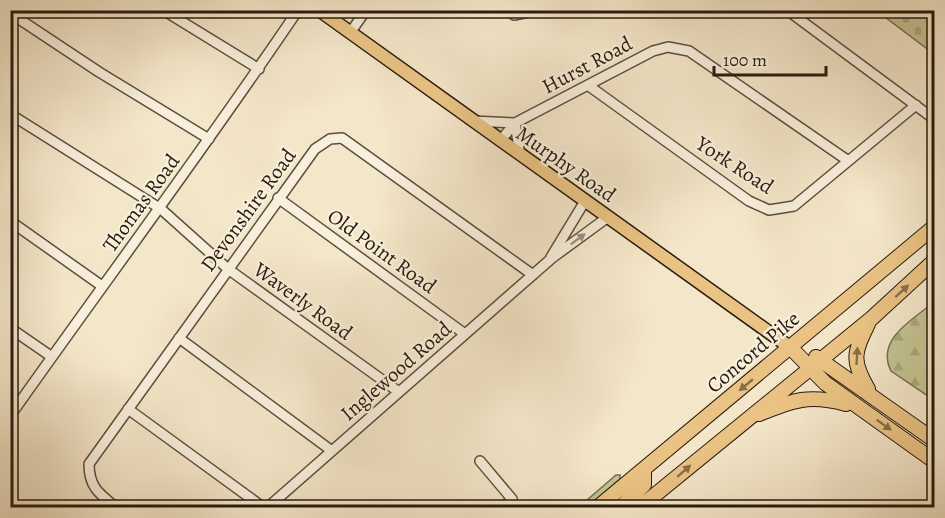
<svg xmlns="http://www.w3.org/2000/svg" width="945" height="518" font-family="Alegreya,serif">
	<defs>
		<pattern id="grass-dots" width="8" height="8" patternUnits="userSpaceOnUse" patternTransform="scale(1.5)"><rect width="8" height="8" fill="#c3c391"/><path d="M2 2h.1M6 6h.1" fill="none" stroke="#a8a77c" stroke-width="1.8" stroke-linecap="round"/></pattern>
		<pattern id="forest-firs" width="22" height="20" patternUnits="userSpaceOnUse" patternTransform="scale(1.5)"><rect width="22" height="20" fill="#c3c391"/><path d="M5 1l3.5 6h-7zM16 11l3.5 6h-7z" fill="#a8a77c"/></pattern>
		<pattern id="cemetery-stones" width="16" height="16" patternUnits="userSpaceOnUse" patternTransform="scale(1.5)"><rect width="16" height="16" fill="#c3c391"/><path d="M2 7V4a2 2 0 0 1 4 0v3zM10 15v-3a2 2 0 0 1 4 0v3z" fill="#a8a77c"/></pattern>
	</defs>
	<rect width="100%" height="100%" fill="#f4e6c9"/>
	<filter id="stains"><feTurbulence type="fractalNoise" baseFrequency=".00333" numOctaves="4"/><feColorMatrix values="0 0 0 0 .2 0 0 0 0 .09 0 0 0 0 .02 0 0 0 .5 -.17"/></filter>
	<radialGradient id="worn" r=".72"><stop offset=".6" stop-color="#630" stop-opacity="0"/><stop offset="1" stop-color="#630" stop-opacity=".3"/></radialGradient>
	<path fill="url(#grass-dots)" stroke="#766f4f" stroke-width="1.5" d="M616,475H620V479L587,507H579Z"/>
	<path fill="url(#forest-firs)" stroke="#766f4f" stroke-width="1.5" d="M934,302V400L891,371C875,339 914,319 934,302Z"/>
	<path fill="url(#cemetery-stones)" stroke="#766f4f" stroke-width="1.5" d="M877,11H934V54Z"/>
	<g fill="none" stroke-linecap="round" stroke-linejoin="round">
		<defs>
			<path id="minor" d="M163,10L259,69
				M506,10L514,15L539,10
				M787,10L934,119
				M10,13L99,72L209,139
				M350,33L366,10
				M589,86L749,201L769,210L794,206L916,105
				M10,114L161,209L228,269L399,392
				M472,121L515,123
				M515,123L520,155
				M500,141L515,123L653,51L668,47L689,51L847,160
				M278,198L465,334
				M10,221L102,286
				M551,257L585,201
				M10,328L52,357
				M179,338L332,451
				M128,409L264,508
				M10,416C106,280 205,148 298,10
				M480,461L512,499L502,508
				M117,508C99,494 89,487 89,464L315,149L330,139L342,138L533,275
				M267,508L552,258L608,217"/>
			<path id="major" d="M319,10L791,348"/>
			<path id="highway" d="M791,348L825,383L934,461
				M816,357L934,440
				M868,389C851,360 854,353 868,324
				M759,414C793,400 809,394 846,404
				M597,508L934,227
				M620,508L644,485V470
				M639,508L872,318L934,261"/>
		</defs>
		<use href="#minor" stroke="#5b4e3c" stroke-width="12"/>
		<use href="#major" stroke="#281b0d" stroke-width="15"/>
		<use href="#highway" stroke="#281b0d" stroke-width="16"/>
		<use href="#minor" stroke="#f8efdc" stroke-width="9"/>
		<use href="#major" stroke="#eac384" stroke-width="12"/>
		<use href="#highway" stroke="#eac384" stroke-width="14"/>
	</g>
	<defs><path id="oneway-solid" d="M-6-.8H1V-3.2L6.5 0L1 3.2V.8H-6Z" transform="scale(1.5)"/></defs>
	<use fill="#9a907f" href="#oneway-solid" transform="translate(578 239) rotate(-37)"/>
	<g fill="#896f48">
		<use href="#oneway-solid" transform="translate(902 291) rotate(-42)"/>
		<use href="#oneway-solid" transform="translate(857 356) rotate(-87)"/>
		<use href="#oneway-solid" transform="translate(746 385) rotate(140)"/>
		<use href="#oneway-solid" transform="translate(884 425) rotate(35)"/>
		<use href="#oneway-solid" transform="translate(684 471) rotate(-41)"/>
	</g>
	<g text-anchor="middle" stroke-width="4.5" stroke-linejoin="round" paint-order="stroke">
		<g font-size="21" fill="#281b0d" stroke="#f8efdc">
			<text transform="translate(587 65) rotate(-28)" y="7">Hurst Road</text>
			<text transform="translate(566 164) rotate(35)" y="7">Murphy Road</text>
			<text transform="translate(735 165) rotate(33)" y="7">York Road</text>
			<text transform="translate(141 203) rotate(-54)" y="7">Thomas Road</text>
			<text transform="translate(248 210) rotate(-54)" y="7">Devonshire Road</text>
			<text transform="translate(382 251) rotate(36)" y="7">Old Point Road</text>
			<text transform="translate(303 301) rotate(36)" y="7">Waverly Road</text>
			<text transform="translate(753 352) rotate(-40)" y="7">Concord Pike</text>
			<text transform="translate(396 371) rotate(-41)" y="7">Inglewood Road</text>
		</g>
	</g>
	<rect width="945" height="518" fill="none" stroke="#f4e6c9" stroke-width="36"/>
	<rect x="12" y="12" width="921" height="494" fill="none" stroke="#281b0d" stroke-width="3"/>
	<rect x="18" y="18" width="909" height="482" fill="none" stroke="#281b0d" stroke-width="1.5"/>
	<path d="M714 66v9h112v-9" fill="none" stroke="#281b0d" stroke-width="3"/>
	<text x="723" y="66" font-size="18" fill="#281b0d" stroke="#f8efdc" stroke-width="4.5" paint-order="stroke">100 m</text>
	<rect width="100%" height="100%" filter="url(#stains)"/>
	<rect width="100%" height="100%" fill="url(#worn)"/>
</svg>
